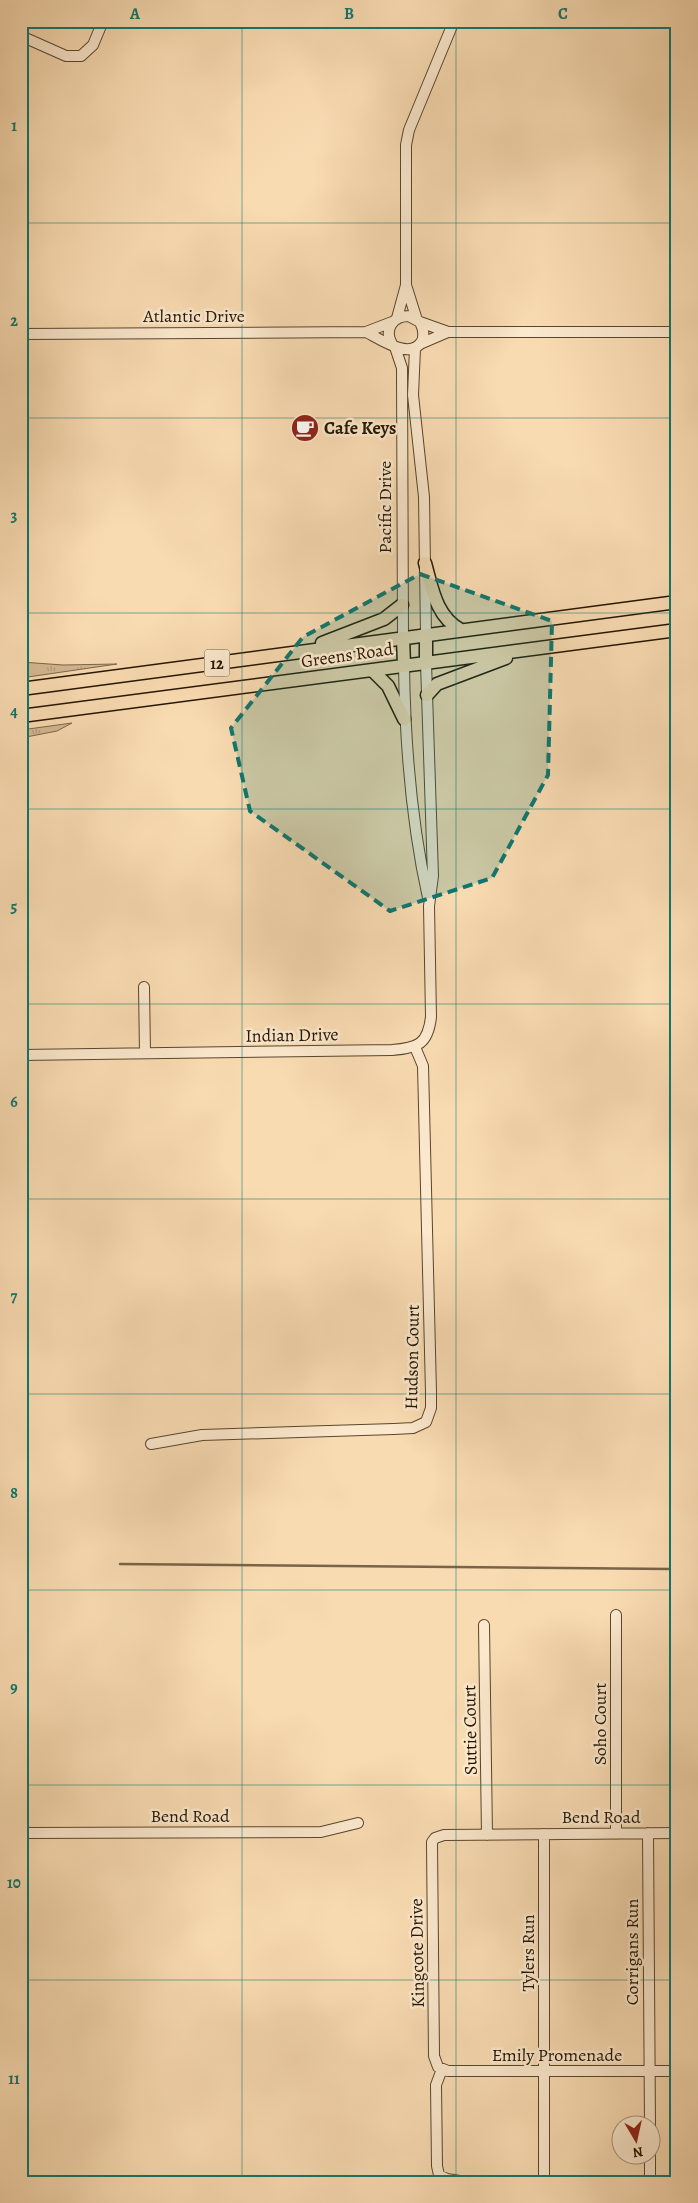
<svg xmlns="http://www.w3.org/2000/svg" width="698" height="2203" font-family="Alegreya,serif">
	<defs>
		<pattern id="grass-tufts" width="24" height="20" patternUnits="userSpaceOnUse" patternTransform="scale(1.25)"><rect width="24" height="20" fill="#d5b994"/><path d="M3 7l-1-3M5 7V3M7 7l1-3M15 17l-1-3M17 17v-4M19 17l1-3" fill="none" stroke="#b79e7e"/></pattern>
	</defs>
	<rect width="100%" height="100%" fill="#f9dbb2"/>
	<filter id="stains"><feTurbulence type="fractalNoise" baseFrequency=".004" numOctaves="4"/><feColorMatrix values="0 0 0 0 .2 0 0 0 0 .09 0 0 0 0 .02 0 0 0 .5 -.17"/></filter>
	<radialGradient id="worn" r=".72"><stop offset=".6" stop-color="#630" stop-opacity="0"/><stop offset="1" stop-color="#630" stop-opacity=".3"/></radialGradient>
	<path fill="url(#grass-tufts)" stroke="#7c674a" d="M21,662L63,665L117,664L21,678Z
		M72,723L57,731L21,738V730Z"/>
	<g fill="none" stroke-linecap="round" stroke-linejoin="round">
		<path stroke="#796447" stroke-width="2.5" d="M120,1564L671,1569L676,1564L677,1559"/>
		<defs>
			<path id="minor" d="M21,36L66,56H81L93,45L103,21
				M397,318L406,285
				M417,320L406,285V145L409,130L454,21
				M420,322L448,332H677
				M366,332C380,339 411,361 422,341C425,334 423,328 420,322L409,316C392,316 384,330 392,344
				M21,334L366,332L392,322
				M420,344L448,332
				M395,347L402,368L403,638
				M415,348L413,395L424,497L426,635
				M404,665C405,744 411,821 428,898
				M144,987L145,1053
				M21,1055L392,1050C418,1048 428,1044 431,1017L429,906L433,876L426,663
				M151,1444L202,1435L394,1429L413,1428L426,1422L431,1408V1392L423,1066L415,1047
				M616,1615V1834
				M484,1625L487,1835
				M21,1833L321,1832L358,1823
				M648,1833L650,2126
				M677,1833L444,1835L435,1838L432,1842L434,2056L438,2067L448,2071H677
				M442,2069L436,2085L437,2166L439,2175L447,2179L466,2182
				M544,2182V1834
				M650,2182V2156"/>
			<path id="major" d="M425,563C432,588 436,617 461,630
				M426,635V663
				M403,638L404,665
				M322,643L384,619L402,605
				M372,670L388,686L404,719
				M21,689L677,602
				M427,695L437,684L445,681L506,658
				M21,716L677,630"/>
		</defs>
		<use href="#minor" stroke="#59462d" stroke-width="12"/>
		<use href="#major" stroke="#241501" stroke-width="15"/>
		<use href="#minor" stroke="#fbe8cd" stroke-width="10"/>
		<use href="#major" stroke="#f9dbb2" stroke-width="12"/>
	</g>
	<path fill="#0f766e" fill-opacity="0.2" stroke="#0f766e" stroke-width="4" stroke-dasharray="10 6" stroke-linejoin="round" d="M420,574L552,621L548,775L492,878L390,911L250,811L231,728L303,637Z"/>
	<path fill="none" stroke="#0f766e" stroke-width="1" stroke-opacity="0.55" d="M242,21V2182M456,21V2182M21,223H677M21,418H677M21,613H677M21,809H677M21,1004H677M21,1199H677M21,1394H677M21,1590H677M21,1785H677M21,1980H677"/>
	<defs>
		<symbol id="cafe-disc" viewBox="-11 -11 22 22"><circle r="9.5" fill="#8f2418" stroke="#fbe8cd"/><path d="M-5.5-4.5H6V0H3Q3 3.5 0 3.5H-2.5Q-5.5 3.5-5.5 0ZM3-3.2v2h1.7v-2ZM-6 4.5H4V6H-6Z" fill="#fff"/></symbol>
	</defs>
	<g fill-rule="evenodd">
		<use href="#cafe-disc" x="289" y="412" width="32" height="32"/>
	</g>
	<g text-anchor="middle" stroke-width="5" stroke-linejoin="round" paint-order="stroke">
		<rect fill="#fbe8cd" stroke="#64543e" stroke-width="1" x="204.5" y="649.5" width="25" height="27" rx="4"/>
		<g font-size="16" font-weight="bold" fill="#241501">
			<text x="217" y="669">12</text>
		</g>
		<g font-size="18" fill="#241501" stroke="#fbe8cd">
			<text x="194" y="322">Atlantic Drive</text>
			<text transform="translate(385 507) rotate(-90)" y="6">Pacific Drive</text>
			<text transform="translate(347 655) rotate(-8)" y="6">Greens Road</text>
			<text transform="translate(292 1035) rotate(-1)" y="6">Indian Drive</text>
			<text transform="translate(412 1357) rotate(-89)" y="6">Hudson Court</text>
			<text transform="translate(600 1724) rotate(-90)" y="6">Soho Court</text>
			<text transform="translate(470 1730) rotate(-91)" y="6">Suttie Court</text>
			<text x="190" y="1822">Bend Road</text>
			<text x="601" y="1823">Bend Road</text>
			<text transform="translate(632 1952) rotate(-90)" y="6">Corrigans Run</text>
			<text transform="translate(417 1953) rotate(-91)" y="6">Kingcote Drive</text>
			<text transform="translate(528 1953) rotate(-90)" y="6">Tylers Run</text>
			<text x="557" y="2061">Emily Promenade</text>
		</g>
		<g font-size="18" font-weight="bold" fill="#241501" stroke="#fbe8cd" text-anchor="start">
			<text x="324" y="434">Cafe Keys</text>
		</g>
	</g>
	<rect width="698" height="2203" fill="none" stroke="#f9dbb2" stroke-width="55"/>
	<g transform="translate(636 2140) rotate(171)"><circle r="24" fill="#fbe8cd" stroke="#a5947b"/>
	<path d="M0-4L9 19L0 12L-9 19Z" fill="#8f2418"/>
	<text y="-8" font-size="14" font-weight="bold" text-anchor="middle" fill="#241501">N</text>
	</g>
	<rect x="28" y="28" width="642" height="2148" fill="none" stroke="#0f766e" stroke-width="2"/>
	<g font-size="16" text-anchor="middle" font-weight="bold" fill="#0f766e">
		<text x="135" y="19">A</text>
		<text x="349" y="19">B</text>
		<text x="563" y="19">C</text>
		<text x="14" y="131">1</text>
		<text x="14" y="326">2</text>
		<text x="14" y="521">3</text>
		<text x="14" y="717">4</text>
		<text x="14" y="912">5</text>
		<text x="14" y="1107">6</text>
		<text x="14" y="1302">7</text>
		<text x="14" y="1498">8</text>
		<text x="14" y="1693">9</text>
		<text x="14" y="1888">10</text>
		<text x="14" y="2084">11</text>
	</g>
	<rect width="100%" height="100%" filter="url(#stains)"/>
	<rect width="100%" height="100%" fill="url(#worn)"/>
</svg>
